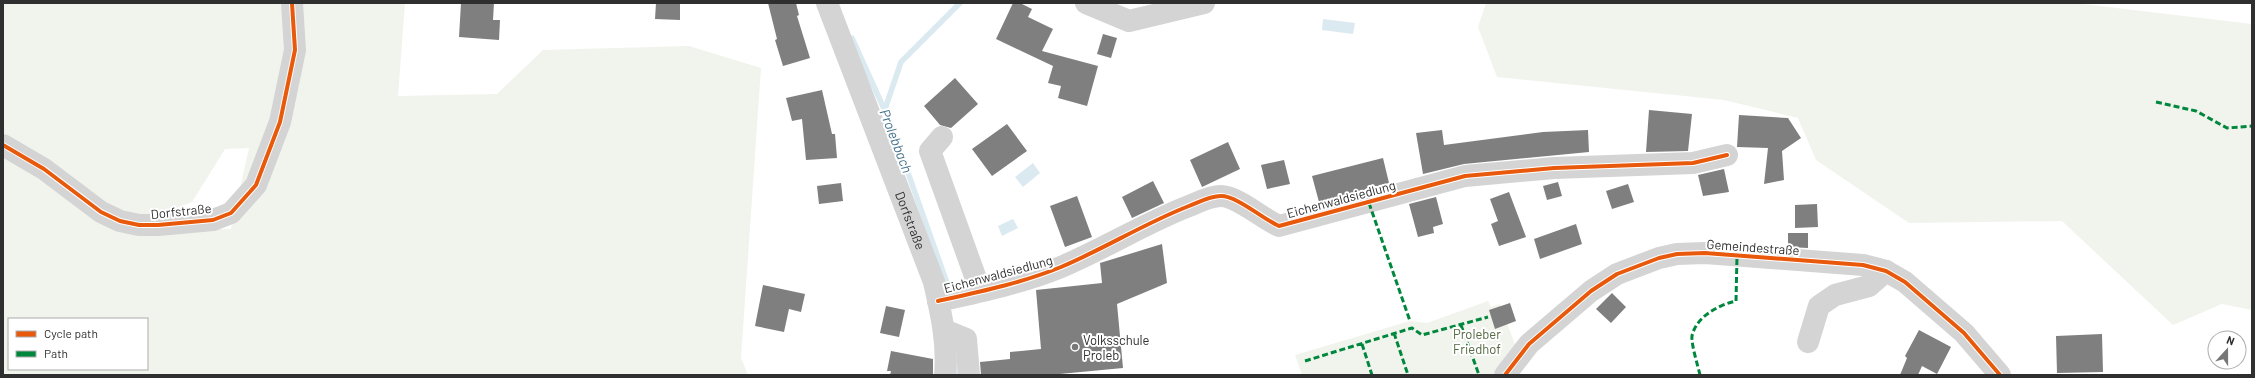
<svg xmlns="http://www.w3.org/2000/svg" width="2255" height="378" font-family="Barlow,sans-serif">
	<rect width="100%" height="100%" fill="#fff"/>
	<path fill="#f1f4ed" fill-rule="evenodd" d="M3,3H405L398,96L497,94L543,50L689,46L761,68L741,358L748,375H3V155L116,229H231L249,148L225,149L192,202L163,213L146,216L108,209L3,135ZM9,319H147V369H9Z
		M1486,3H2074L2252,24V310L2222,304L2173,325L2062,221L1909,223L1816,160L1798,118L1724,100L1497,77L1478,27Z
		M1488,301L1491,307L1500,304L1517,350L1498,375H1302L1295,355L1410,321L1427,323Z"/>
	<path fill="#dbe9f0" d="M1323,19L1355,23L1353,34L1322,30Z
		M1033,163L1040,173L1023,187L1015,177Z
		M1013,219L1018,228L1002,236L998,226Z"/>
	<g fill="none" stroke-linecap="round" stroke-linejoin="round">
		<path stroke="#dbe9f0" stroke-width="5.5" d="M852,38L890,122L947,283
			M885,109L901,62L960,3
			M956,375L958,359"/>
	</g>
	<path fill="#7f7f7f" d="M461,3H494L493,20H500L499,40L459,37Z
		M656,3H680V20L655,19Z
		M768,3H796L799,15L797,16L810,58L783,66L775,40L777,39Z
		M1013,3H1020L1032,9L1028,17L1053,29L1042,51L1098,66L1087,106L1058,98L1061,86L1048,83L1053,66L996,39Z
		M1103,34L1117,38L1111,58L1097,54Z
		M955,78L978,104L951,128L940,125L924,106Z
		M822,90L832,134H835L837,158L806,160L802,119L792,121L786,98Z
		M1649,110L1692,114L1688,151L1646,152Z
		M1739,115L1788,118L1801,138L1782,151L1784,180L1764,184L1768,148L1737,147Z
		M1007,124L1027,151L992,176L972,149Z
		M1442,130L1444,145L1543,132L1588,130L1589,152L1464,164L1423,174L1416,133Z
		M1228,142L1240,169L1202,187L1190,160Z
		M1383,158L1389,183L1319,202L1312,176Z
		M1284,160L1290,184L1267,189L1261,165Z
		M1724,169L1729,192L1703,196L1698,175Z
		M1153,181L1164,203L1132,218L1122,197Z
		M1558,182L1562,196L1547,200L1543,186Z
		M841,183L843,201L819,204L817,186Z
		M1628,184L1634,202L1612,209L1606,191Z
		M1509,192L1526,237L1499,246L1491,224L1498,221L1490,199Z
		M1077,196L1092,237L1065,247L1050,206Z
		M1436,197L1443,224L1433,227L1434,233L1418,237L1409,204Z
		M1817,204L1818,227L1795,228V205Z
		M1576,224L1582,244L1540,259L1534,239Z
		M1788,233H1808V248L1788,247Z
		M1162,244L1167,283L1117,304L1123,368L1049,375H981L980,362L1010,359V352L1041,349L1036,290L1102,283L1100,263Z
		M763,285L805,294L801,312L789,309L784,332L755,326Z
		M1612,293L1626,307L1611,323L1596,309Z
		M1510,303L1516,321L1495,329L1489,310Z
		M886,306L905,310L899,337L880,333Z
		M1919,330L1951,347L1937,374L1922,366L1918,375H1900L1907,358L1905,356Z
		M2102,334L2103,372L2057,373L2056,336Z
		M891,351L933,359V375H890L891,371H887Z"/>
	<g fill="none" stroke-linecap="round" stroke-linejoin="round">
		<g stroke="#d4d4d4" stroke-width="22">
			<path id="s1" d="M827,3L934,282C941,313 948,343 945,375"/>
			<path d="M1086,3L1129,21L1204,3"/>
			<path d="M942,137L930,151L980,290"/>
			<path d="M3,145L44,169L101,212L120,221L139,225H158L213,220L231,213L256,185L280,122L295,50L292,3"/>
			<path d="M938,301C979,292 1022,283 1061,267C1104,249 1145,223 1189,206C1199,202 1210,196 1221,196C1237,196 1263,219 1279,226L1465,176L1554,168L1693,163L1727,155"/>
			<path d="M944,330L966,339L969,375"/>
			<path d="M1808,342L1819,306L1835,295L1869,286L1886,271"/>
			<path d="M1505,375L1529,344L1591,291L1617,274L1659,258L1677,254L1705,253L1863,265L1886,271L1905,282L1964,333L2000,375"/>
		</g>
		<path stroke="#00873e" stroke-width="3" stroke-dasharray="6 3" stroke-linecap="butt" d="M2156,102L2196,111L2227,128L2252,126
			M1369,203L1410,321
			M1461,325L1479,375
			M1394,333L1408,375
			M1362,344L1372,375
			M1305,361L1412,328L1422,335L1488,317
			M1700,375C1698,366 1691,344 1692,336C1696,317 1718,305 1736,301L1737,256"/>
		<defs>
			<path id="cycleway" d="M3,145L44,169L101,212L120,221L139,225H158L213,220L231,213L256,185L280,122L295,50L292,3
				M938,301C979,292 1022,283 1061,267C1104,249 1145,223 1189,206C1199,202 1210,196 1221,196C1237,196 1263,219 1279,226L1465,176L1554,168L1693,163L1727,155
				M1505,375L1529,344L1591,291L1617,274L1659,258L1677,254L1705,253L1863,265L1886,271L1905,282L1964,333L2000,375"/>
		</defs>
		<use href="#cycleway" stroke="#fff" stroke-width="6"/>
		<use href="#cycleway" stroke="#e8590c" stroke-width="4"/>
	</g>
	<circle fill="#787878" stroke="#fff" stroke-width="1.5" cx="1075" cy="347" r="4"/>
	<g text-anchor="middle" stroke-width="4" stroke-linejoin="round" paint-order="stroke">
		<g font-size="13" fill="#2f2f2f" stroke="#fff">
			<text transform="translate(1341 199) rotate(-15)" y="5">Eichenwaldsiedlung</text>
			<text transform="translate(181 211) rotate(-6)" y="5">Dorfstraße</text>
			<text dy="5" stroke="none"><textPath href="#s1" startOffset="233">Dorfstraße</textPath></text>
			<text transform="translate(1753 247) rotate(4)" y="5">Gemeindestraße</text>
			<text transform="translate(998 274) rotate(-15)" y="5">Eichenwaldsiedlung</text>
		</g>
		<g font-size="13" fill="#536840" stroke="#fff">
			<text x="1477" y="339">Proleber<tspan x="1477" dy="15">Friedhof</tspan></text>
		</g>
		<g font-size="13" fill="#2f2f2f" stroke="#fff" text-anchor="start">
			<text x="1083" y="345">Volksschule<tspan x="1083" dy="15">Proleb</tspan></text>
		</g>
		<g font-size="14" font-style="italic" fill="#44708b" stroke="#fff">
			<text transform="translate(896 141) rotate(69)" y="5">Prolebbach</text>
		</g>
	</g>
	<rect width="2255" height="378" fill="none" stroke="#2f2f2f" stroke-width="8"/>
	<rect x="8" y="318" width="140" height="52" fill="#ffffff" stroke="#acacac"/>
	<rect x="16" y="331" width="20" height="6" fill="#e8590c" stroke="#acacac"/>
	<text x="44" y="338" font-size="12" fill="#2f2f2f">Cycle path</text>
	<rect x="16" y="351" width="20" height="6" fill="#00873e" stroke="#acacac"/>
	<text x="44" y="358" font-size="12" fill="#2f2f2f">Path</text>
	<g transform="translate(2227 350) rotate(21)"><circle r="19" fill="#ffffff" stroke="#acacac"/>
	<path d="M0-3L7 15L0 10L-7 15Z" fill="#787878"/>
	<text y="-6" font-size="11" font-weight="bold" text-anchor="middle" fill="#2f2f2f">N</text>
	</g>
</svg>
